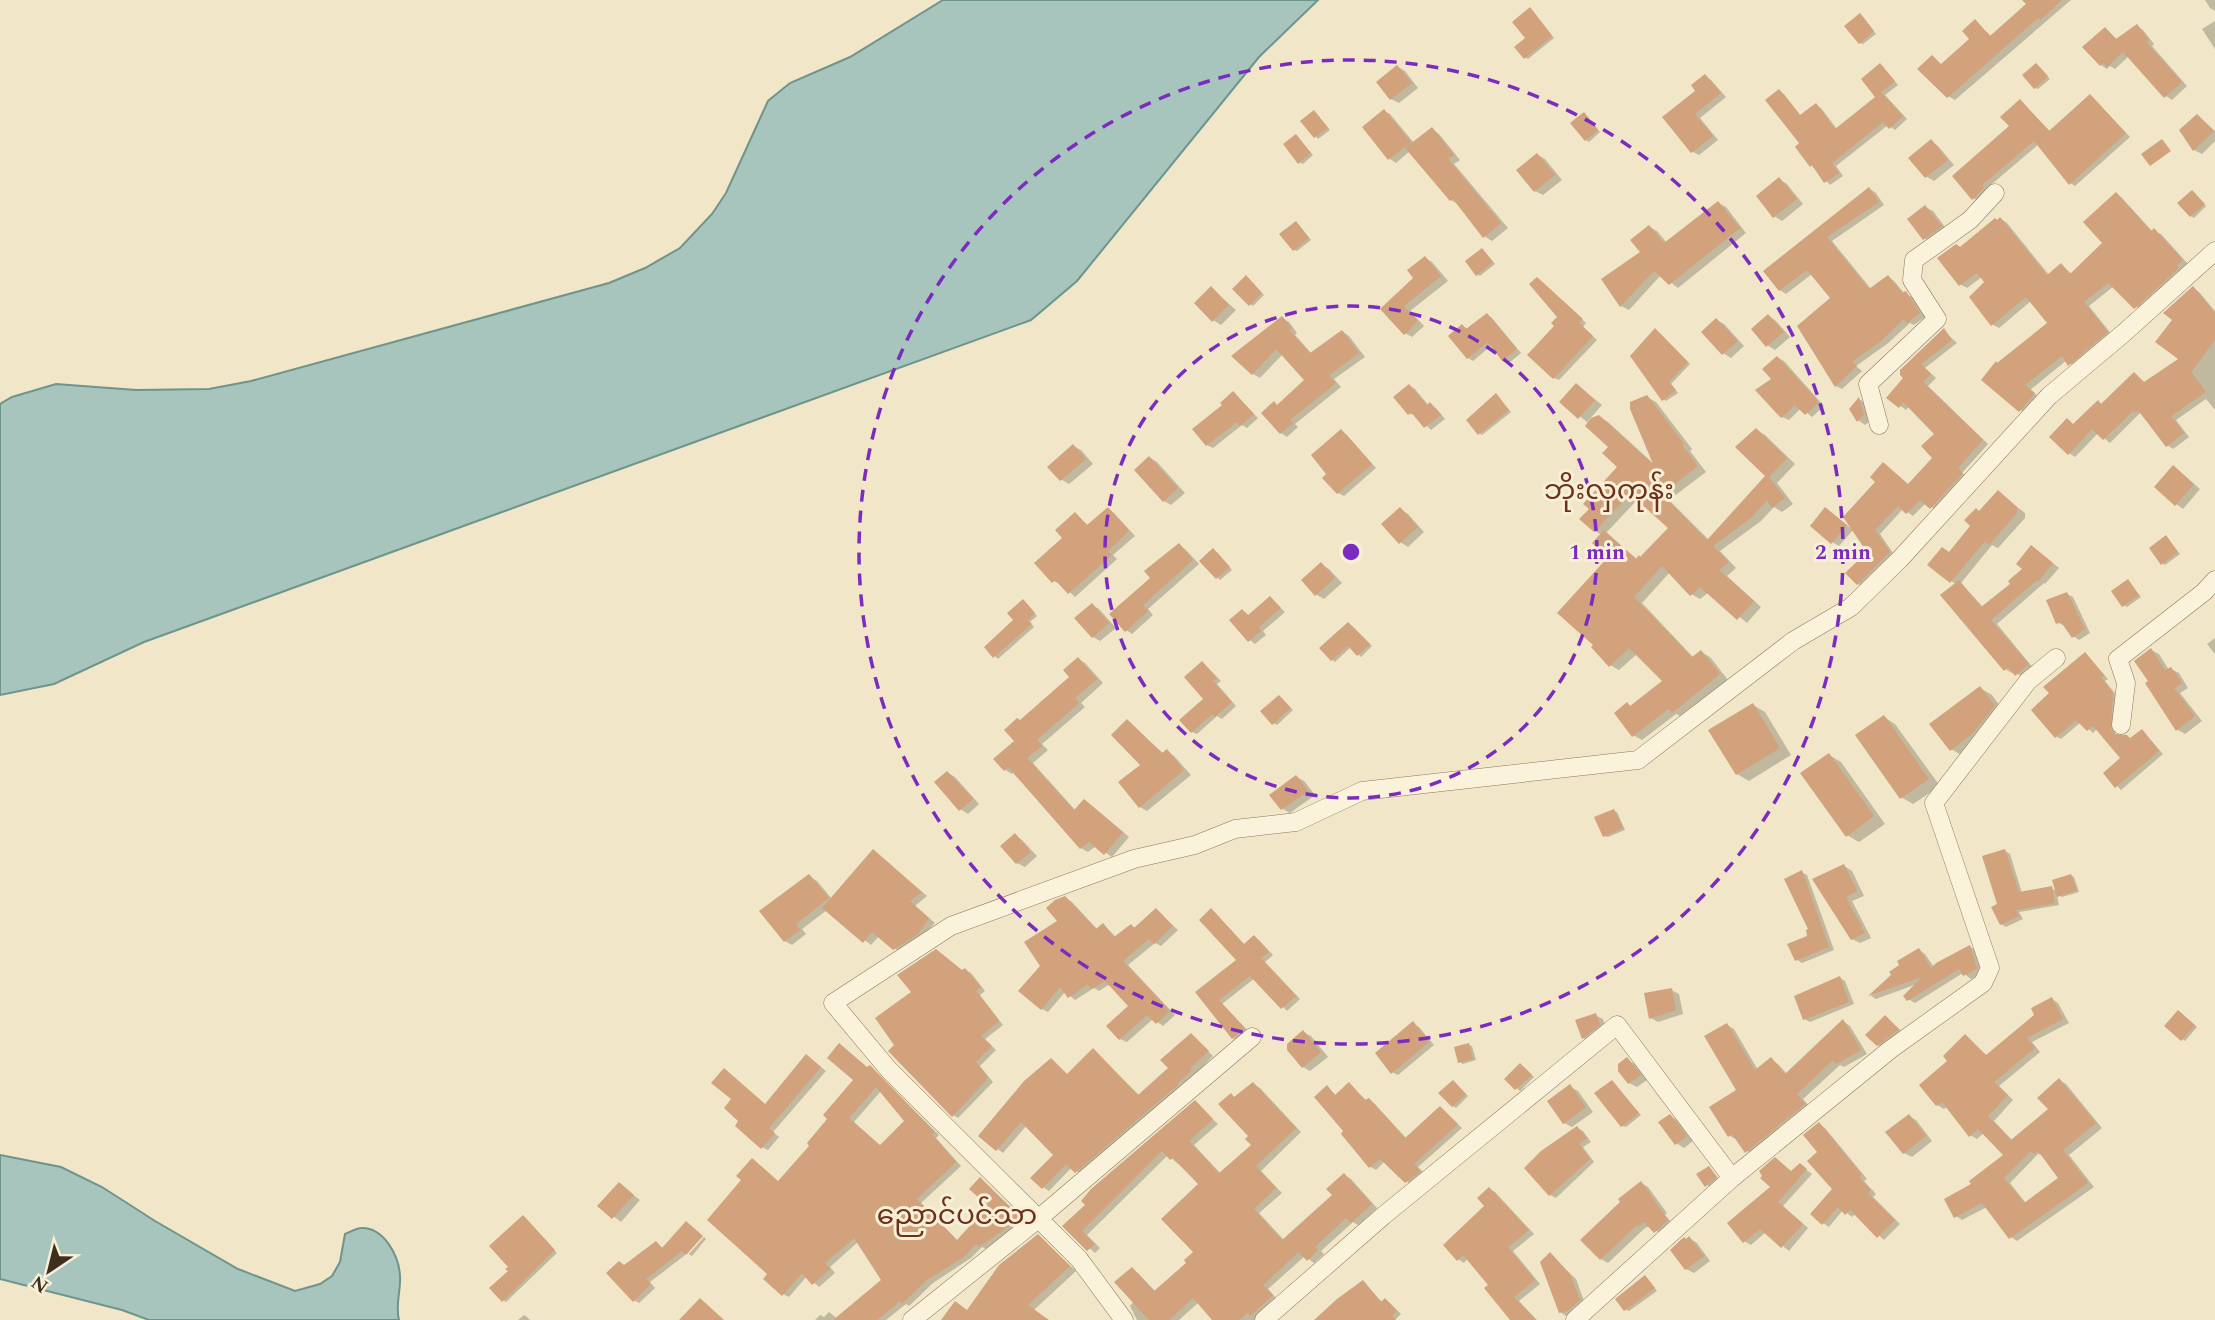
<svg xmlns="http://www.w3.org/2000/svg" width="2215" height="1320" font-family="Spectral,'Noto Sans Myanmar',serif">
	<rect width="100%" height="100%" fill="#f1e6c7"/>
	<path fill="#a8c5bd" stroke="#6e948c" stroke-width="2" d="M943,0H1318L1259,57L1077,281L1031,320L144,642L54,684L0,695V404L12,397L56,384L136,390L209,389L251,381L609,283L645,268L680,248L712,214L726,193L768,101L790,83L850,57Z
		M0,1155L61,1167L102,1187L155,1221L238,1269L295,1291L320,1284L332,1276L340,1262L345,1234C350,1232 357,1228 361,1228C384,1227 399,1256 400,1276C401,1291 395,1305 399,1320H149L122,1310L0,1279Z"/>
	<path fill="#0003" fill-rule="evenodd" d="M2030,0H2071L1955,100L1948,96L1971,39L1975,21L1992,37Z
		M2205,0H2215V11L2210,8Z
		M1533,11L1554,38L1528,59L1525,57Z
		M1863,17L1876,34L1863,44L1860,43Z
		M2215,21V49L2202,29Z
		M2137,26L2143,30L2154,44L2152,46L2187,86L2172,100L2166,96L2129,56L2115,69L2110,66L2107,69L2101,65L2105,29L2118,40Z
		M1881,65L1898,85L1885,95L1907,119L1895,130L1888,125L1836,166L1843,176L1830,185L1811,165L1779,91L1784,94L1801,116L1816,105L1821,108L1837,129L1878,97Z
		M2036,65L2050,79L2038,89L2035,88Z
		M1398,67L1405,71L1418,88L1399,103L1391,99Z
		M1705,76L1711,80L1726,97L1700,118L1718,140L1699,155L1693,152L1665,117L1698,91Z
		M2091,96L2130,137L2075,186L2070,183L2039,144L1986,189L1989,191L1978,201L1973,198L2012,126L2020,101L2051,132Z
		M1384,111L1390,114L1414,143L1432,129L1439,134L1460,160L1454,164L1508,228L1492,241L1484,236L1459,205L1451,200L1410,151L1396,163L1390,159L1364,127Z
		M1317,114L1330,130L1318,139L1303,121Z
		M1587,116L1600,132L1589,142L1586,140Z
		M2198,116L2215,131V141L2202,154L2194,150Z
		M1296,136L1313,155L1303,164L1299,162Z
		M1931,141L1938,146L1954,165L1934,181L1927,177L1911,158Z
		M1538,155L1545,159L1562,180L1543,195L1535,191Z
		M1779,179L1787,184L1803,204L1782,221L1774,216Z
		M1870,189L1876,193L1884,205L1832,241L1872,290L1888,277L1894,281L1905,294L1912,297L1925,317L1914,325L1910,323L1887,344L1856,366L1862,371L1842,389L1836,386L1832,299L1812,274L1786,294L1780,290L1765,271Z
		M2116,194L2122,198L2153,232L2161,234L2188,264L2141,311L2114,286L2089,306L2113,336L2075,368L2067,360L2030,390L2040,398L2027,414L2020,410L1998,365L2049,324L2031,301L1999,328L1992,324L1986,282L1982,277L1967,288L1960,284L1961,248L2001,219L2007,223L2049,275L2061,265L2072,274L2105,244Z
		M2195,194L2206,206L2194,218L2191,216Z
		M1718,203L1726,207L1746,233L1678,288L1661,275L1629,310L1621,306L1603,280L1642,252L1649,227L1657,231L1667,243Z
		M1925,207L1933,211L1948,231L1932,243L1924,238Z
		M1299,225L1311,240L1297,251L1294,250Z
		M1485,252L1495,264L1480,276L1477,274Z
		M1425,258L1432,262L1448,281L1410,311L1424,326L1412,337L1405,333L1382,309L1416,278Z
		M1249,279L1264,295L1253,306L1250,304Z
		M1542,282L1586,323L1583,327L1597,340L1559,380L1554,378L1556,326L1559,317Z
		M1211,288L1236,310L1221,325L1213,320Z
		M2193,288L2199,292L2215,311V410L2206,399L2176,420L2189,437L2173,449L2167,445L2140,413L2110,443L2098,433L2075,457L2069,453L2074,425L2098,402L2103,405L2134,375L2146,383L2181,359Z
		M1487,315L1492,318L1521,353L1509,363L1492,345L1473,361L1468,358L1462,326L1469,329Z
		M1769,316L1776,321L1790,337L1775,350L1767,345Z
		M1282,318L1289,322L1297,333L1295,335L1312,354L1343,332L1349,336L1365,357L1334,379L1341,387L1295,424L1298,427L1287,437L1281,433L1278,406L1307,380L1283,354L1260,378L1253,374Z
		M1716,320L1724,324L1744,346L1731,358L1723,353Z
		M1944,331L1957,343L1925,368L1936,378L1928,386L1988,444L1962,473L1968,477L1937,511L1926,503L1913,516L1903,509L1880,534L1895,556L1864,587L1858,584L1869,553L1853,530L1839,546L1832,542L1826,509L1852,529L1909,485L1934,458L1937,434L1909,406L1906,410L1889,398Z
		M1658,332L1690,364L1671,384L1678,393L1666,401L1663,399Z
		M1778,358L1784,361L1824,406L1812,417L1801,408L1789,420L1782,417L1773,379Z
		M1577,385L1602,405L1587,422L1562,402Z
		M1410,386L1415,389L1429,406L1436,408L1445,419L1431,430L1416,415L1409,414Z
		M1233,393L1258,418L1247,428L1242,425L1213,448L1207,445Z
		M1496,395L1511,412L1482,435L1479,433Z
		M1647,397L1656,402L1692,449L1690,451L1706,472L1669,500L1709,540L1767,476L1756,430L1765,435L1795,464L1777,483L1793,504L1782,512L1774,507L1761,521L1720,551L1736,568L1727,576L1761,607L1747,623L1709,592L1700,599L1691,594L1670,572L1642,603L1694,658L1701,652L1710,657L1728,680L1682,717L1676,714L1642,740L1633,735L1632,707L1665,681L1637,654L1619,670L1610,665V557L1602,535L1595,531L1620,466L1610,447L1587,422L1599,417L1608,422L1655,465ZM1638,499L1670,528L1641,559H1637L1606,533Z
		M1859,399L1867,404L1871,419L1865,425L1858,420Z
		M1341,431L1347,435L1376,468L1344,496L1338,493Z
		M1073,446L1081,450L1093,464L1069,484L1062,480L1050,467Z
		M1150,458L1157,462L1185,493L1171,505L1164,501Z
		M2187,478L2200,489L2183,509L2176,504Z
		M1998,492L2025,513V518L1998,548L1992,545L1961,583L1983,607L2013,584L2038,551L2059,568L2045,584L2044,583L1997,624L2034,669L2023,678L2014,671L2012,673L2005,669L1956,584L1951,581L1950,553L1973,526L1980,513Z
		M1108,509L1114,513L1135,536L1113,555L1117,559L1075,597L1061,584L1053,581L1065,539L1075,514L1089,526Z
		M1400,509L1408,514L1424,532L1408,547L1400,542Z
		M2166,537L2180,554L2165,565L2162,563Z
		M1179,545L1185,549L1199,564L1148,609L1153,615L1132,634L1126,630Z
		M1217,552L1232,570L1220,580L1202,561Z
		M1321,564L1329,569L1342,583L1324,599L1317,595L1304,580Z
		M2128,581L2141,597L2127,607L2123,605Z
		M2067,594L2073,597L2090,633L2079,640L2073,636L2066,626L2058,623Z
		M1270,598L1285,612L1263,631L1266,635L1255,644L1250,640L1242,611L1250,616Z
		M1026,603L1037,616L1030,622L1034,627L998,659L986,647L1015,621Z
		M1092,605L1099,609L1116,628L1100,641L1093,637Z
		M1352,626L1372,646L1361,657L1351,647L1335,662L1332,660Z
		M2215,638V654L2207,644Z
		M2151,650L2159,654L2169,670L2171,669L2179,673L2188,688L2180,693L2202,721L2185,734L2178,730L2150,682Z
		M2086,654L2108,679L2105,681L2118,697L2115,734L2131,739L2143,731L2163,754L2121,790L2105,773L2123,759L2097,729L2093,733L2081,722L2061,739L2056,736Z
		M1078,659L1085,663L1103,683L1081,703L1085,707L1042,744L1048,750L1033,763L1076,811L1091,805L1129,837L1112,857L1096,846L1088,852L1081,848L1014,772L1012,774L1005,770L1017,741L1021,722L1071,677Z
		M1203,663L1221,681L1217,684L1236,706L1222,719L1217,716L1197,734L1192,732L1205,699Z
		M1980,688L1992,695L2005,713L1963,756L1951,749Z
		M1280,697L1293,710L1277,725L1273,723Z
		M1753,705L1765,712L1791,755L1749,781L1737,774Z
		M1884,717L1895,724L1940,786L1913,804L1901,797Z
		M1127,721L1164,754L1167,751L1174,756L1191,775L1147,811L1140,807L1143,765Z
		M1829,755L1841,762L1885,824L1859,842L1847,835Z
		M948,773L955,777L979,804L968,814L960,809Z
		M1297,777L1304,781L1315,795L1290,813L1283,809L1272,795Z
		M1614,811L1617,812L1625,830L1608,837L1604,836Z
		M1015,835L1022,840L1037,856L1025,867L1017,863L1002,846Z
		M873,851L927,896L915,906L935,923L923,936L901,953L879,936L871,945L827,910L802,929L806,934L792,945L785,941L809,876L817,881L832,899Z
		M2005,851L2010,854L2022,893L2051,888L2058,892L2071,875L2074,877L2079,892L2062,897L2057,895L2059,905L2019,912L2023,919L2006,927L2001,924L1999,905Z
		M1844,866L1852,871L1864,896L1852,901L1871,938L1860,943L1852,939L1815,880Z
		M1801,872L1807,875L1834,950L1802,963L1796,959L1810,937L1811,931Z
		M1065,898L1072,902L1098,930L1104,925L1117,938L1132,926L1136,928L1156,910L1178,930L1161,946L1155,943L1128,965L1175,1015L1163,1026L1153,1019L1127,1042L1120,1039L1131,1006L1110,984L1099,991L1094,988L1075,1000L1065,992L1048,1012L1042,1009V966L1060,921Z
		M1211,911L1245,945L1254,937L1259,940L1273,955L1265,962L1300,999L1287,1011L1255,978L1222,1004L1249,1032L1238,1041L1233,1038L1197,993L1239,961Z
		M1970,947L1976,950L1983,973L1971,979L1963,973L1915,1003L1908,999L1917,984L1876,999L1871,996L1919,950L1925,954L1934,967Z
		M965,970L971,973L985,991L980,995L1003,1025L985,1039L996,1050L980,1066L993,1082L958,1118L953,1115L897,1046L914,993Z
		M1840,978L1845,981L1854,1004L1810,1022L1804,1019Z
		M1671,990L1679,994L1683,1014L1658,1022L1651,1018Z
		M2052,999L2058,1003L2069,1023L2032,1042L2040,1052L1999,1086L2013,1100L1994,1121L2013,1141L2050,1110L2059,1080L2066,1084L2102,1128L2069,1155L2094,1187L2017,1241L2011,1237L1987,1207L1962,1220L1956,1216L1974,1184L2005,1155L1984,1133L1977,1139L1970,1135L1947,1107L1944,1109L1937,1105L1921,1085L1950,1061L1966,1037L1987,1056L2036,1015ZM2038,1154L2044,1156L2061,1178L2026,1203L2010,1183Z
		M2181,1014L2197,1027L2185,1041L2182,1039Z
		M1595,1015L1603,1019L1606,1029L1591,1042L1583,1038Z
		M1885,1017L1905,1034L1885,1049L1878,1045Z
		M1844,1022L1850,1026L1867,1054L1844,1067L1840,1065L1803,1099L1811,1108L1754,1155L1747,1151L1737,1140L1730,1136L1739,1091L1727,1025L1734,1029L1758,1070L1771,1060L1778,1064L1787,1074Z
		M1413,1024L1419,1027L1434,1045L1398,1075L1392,1072Z
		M1303,1032L1311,1036L1328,1057L1310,1071L1303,1067Z
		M1192,1035L1213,1056L1183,1087L1082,1175L1072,1167L1049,1191L1043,1187L1055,1155L1027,1125L1003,1153L980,1136L1052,1060L1068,1075L1093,1050L1140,1096L1170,1068Z
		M1469,1045L1472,1046L1476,1060L1463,1064L1460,1062Z
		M807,1056L826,1071L773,1132L779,1137L768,1150L762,1147L741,1121L725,1070L766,1106Z
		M1627,1060L1635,1064L1647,1080L1637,1087L1629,1083Z
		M870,1067L939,1135L936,1138L961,1166L921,1203L958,1241L990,1205L980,1179L1026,1221L986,1249L982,1247L971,1258L933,1283L909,1306L906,1304L886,1320H858L884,1280L858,1242L830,1267L835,1273L819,1287L807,1276L789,1297L783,1294L769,1274L780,1183L812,1146ZM881,1091L907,1122L881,1147L854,1122Z
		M1524,1067L1534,1077L1520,1091L1506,1079Z
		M1612,1082L1641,1115L1626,1127L1622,1126Z
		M1253,1084L1260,1088L1301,1132L1261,1171L1282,1193L1259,1213L1284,1240L1334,1195L1344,1175L1351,1179L1377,1208L1358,1225L1353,1222L1321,1251L1324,1254L1314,1263L1305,1256L1268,1289L1278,1300L1256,1320H1218L1199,1302L1179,1320H1137L1130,1306L1134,1301L1132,1269L1138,1273L1156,1292L1188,1263L1195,1252L1201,1184L1168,1155L1087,1235L1100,1248L1095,1253L1064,1226L1195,1103L1218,1124L1194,1145L1221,1174L1253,1145L1235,1098Z
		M1349,1084L1367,1101L1374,1103L1407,1139L1440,1108L1462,1128L1418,1167L1425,1174L1411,1185L1385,1161L1376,1170L1371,1167L1343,1134L1346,1132L1327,1088L1337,1096Z
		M1456,1084L1468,1096L1456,1108L1453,1106Z
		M1570,1087L1578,1091L1593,1112L1572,1127L1564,1123Z
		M1670,1116L1677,1120L1693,1141L1684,1148L1676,1143Z
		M1909,1116L1916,1120L1932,1141L1912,1157L1904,1153L1888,1132Z
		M1819,1124L1825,1128L1867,1179L1864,1181L1876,1194L1873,1197L1900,1224L1884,1240L1855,1214L1852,1217L1843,1210L1829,1227L1823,1223L1834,1189Z
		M1577,1128L1583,1131L1591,1142L1583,1147L1594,1162L1556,1198L1550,1195Z
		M1776,1159L1792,1172L1800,1165L1812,1174L1783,1206L1808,1228L1789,1251L1766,1232L1751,1245L1744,1241L1773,1187Z
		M1709,1168L1719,1179L1710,1187L1707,1185Z
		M1641,1183L1648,1187L1667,1213L1665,1215L1674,1225L1662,1235L1650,1226L1645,1228L1608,1263L1601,1259Z
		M619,1184L640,1200L621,1222L600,1206Z
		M1489,1189L1495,1192L1534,1234L1513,1251L1540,1284L1519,1301L1537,1320H1515L1468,1258L1464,1263L1458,1259L1487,1207Z
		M526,1219L557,1253L506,1302L503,1300Z
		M701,1235L684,1256L650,1282L655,1288L639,1303L634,1300L656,1243L664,1249Z
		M1038,1236L1076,1271L1034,1310L1047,1320H946L968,1311Z
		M704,1237L706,1239L692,1256L689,1254Z
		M1689,1238L1697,1243L1710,1261L1694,1273L1686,1269V1240Z
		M1550,1255L1576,1279L1585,1304L1576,1312L1566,1316L1560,1312Z
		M1646,1277L1657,1291L1629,1311L1626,1310Z
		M1363,1282L1382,1302L1385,1300L1390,1303L1401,1314L1395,1320H1319Z
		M829,1312L839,1320H815L820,1315L824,1317Z
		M524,1315L527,1317L530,1320H518Z"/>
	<path fill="#d1a27b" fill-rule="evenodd" d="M2022,0H2062L2040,20L2038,18L1947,98L1917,69L1932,55L1941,64L1969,39L1962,31L1975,19L1990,36L2026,4Z
		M1530,7L1552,36L1524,59L1514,47L1525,38L1512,22Z
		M1860,13L1874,31L1859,44L1844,26Z
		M2137,24L2149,40L2146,42L2182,82L2164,98L2123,52L2107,67L2103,63L2100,66L2082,47L2105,27L2116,39Z
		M1880,63L1895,81L1881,92L1903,116L1889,129L1883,122L1832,163L1839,173L1824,183L1812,165L1810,167L1795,147L1799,143L1765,100L1779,89L1800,115L1816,103L1835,129L1875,97L1861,79Z
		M2036,63L2048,76L2034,89L2022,75Z
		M1397,65L1412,83L1390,100L1376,82Z
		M1705,74L1721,93L1695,114L1713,136L1691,153L1662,117L1695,91L1691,85Z
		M2090,94L2126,133L2069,185L2034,141L1982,185L1984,188L1972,200L1952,176L2009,126L2000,117L2020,99L2049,131Z
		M1384,109L1411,142L1388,160L1362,127Z
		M1314,110L1328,128L1314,138L1300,121Z
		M1584,112L1598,130L1585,141L1570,123Z
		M2197,114L2214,131L2193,151L2179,130Z
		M1432,127L1454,155L1448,159L1501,223L1483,238L1453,199L1450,201L1405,148Z
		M1296,134L1311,153L1298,164L1283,144Z
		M1931,139L1948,160L1925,178L1908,158Z
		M2162,139L2171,151L2150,166L2141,154Z
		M1537,153L1555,175L1534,192L1516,170Z
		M1779,177L1797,199L1773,218L1756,196Z
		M1869,187L1879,202L1827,237L1869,289L1888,275L1902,293L1906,291L1920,313L1907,323L1904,319L1881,341L1852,362L1857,366L1835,387L1797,326L1830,298L1807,270L1779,291L1763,271Z
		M2192,190L2205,204L2190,217L2177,203Z
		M2116,192L2151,231L2154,228L2183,260L2177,266L2179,268L2134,309L2108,283L2084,302L2108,332L2068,366L2062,356L2025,385L2035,393L2019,412L1981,380L1996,361L1997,363L2047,323L2026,297L1991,326L1969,297L1984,282L1977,273L1959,286L1937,258L1956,244L1960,247L1995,218L1997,220L2000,217L2047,275L2061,263L2070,274L2102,243L2083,222Z
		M1718,201L1740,228L1669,285L1654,271L1620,307L1601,279L1640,252L1630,240L1649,225L1664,243Z
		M1925,205L1942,226L1923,240L1907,219Z
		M1296,221L1309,238L1293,251L1279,234Z
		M1482,248L1493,262L1476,276L1465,261Z
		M1425,256L1441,276L1404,306L1418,321L1404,335L1380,309L1413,278L1407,270Z
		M1246,275L1262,293L1249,306L1232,289Z
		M1537,277L1583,319L1579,323L1593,336L1553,379L1527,355L1554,326L1551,323L1557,317L1529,284Z
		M1211,286L1229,305L1212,322L1194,303Z
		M2193,286L2215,313V340L2191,372L2206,392L2171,416L2184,433L2166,447L2138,410L2135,413L2133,411L2103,440L2092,429L2068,455L2049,437L2067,418L2073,424L2098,400L2101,404L2134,372L2144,382L2178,359L2155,342L2172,320L2163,313Z
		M1487,313L1517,349L1502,361L1488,342L1467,359L1448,336L1462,324L1466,329Z
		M1768,314L1784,332L1766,347L1751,329Z
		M1282,316L1292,328L1289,330L1310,353L1342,330L1359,353L1329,375L1336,383L1290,420L1293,423L1280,434L1261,413L1274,401L1277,405L1304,380L1276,349L1252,375L1231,356Z
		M1716,318L1738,341L1722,355L1701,332Z
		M1655,328L1688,362L1669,382L1676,390L1662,401L1630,356Z
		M1944,328L1952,340L1921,364L1931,374L1923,382L1983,440L1958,468L1963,473L1930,509L1920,500L1906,514L1898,506L1875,530L1890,552L1857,585L1845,573L1867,552L1843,517L1875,482L1870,477L1883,462L1908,484L1932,458L1921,446L1934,434L1903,402L1899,408L1886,398L1903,378L1900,375V370Z
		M1777,356L1819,402L1805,415L1795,405L1781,418L1755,390L1771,379L1762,369Z
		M1576,383L1595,400L1578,419L1559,402Z
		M1409,384L1427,405L1430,402L1441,415L1424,428L1411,412L1408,415L1393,397Z
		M1233,391L1254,414L1240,426L1237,422L1206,446L1192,429L1222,405L1220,403Z
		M1496,393L1509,410L1478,435L1466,420Z
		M1647,395L1684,444L1682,445L1698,466L1662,494L1707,540L1765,476L1735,447L1756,428L1787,458L1769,477L1785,498L1772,508L1767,500L1752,517L1713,546L1729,562L1719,570L1754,601L1737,620L1700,587L1690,596L1662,566L1634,597L1692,657L1701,650L1720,674L1672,713L1668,709L1632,737L1614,713L1627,702L1630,706L1662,681L1629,648L1609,667L1591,647L1593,645L1557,613L1608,557L1592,543L1604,530L1636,559L1639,555L1640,557L1668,528L1630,494L1594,532L1579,519L1589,509L1583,504L1617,467L1602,453L1608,447L1585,426L1591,418L1599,415L1653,464L1630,409V402Z
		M1859,397L1864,415L1857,422L1849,409Z
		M1341,429L1372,464L1337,494L1322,478L1326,474L1311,455Z
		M1073,444L1086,459L1060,481L1047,467Z
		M1149,456L1178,488L1163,502L1134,470Z
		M2173,465L2194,484L2175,506L2154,487Z
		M1998,490L2017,507V513L1989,545L1985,541L1950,583L1927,565L1942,547L1949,552L1970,526L1964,520L1976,508L1979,511Z
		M1108,507L1129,531L1108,551L1112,555L1068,594L1055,580L1052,583L1034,563L1062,538L1055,530L1075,512L1087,525Z
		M1400,507L1418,527L1399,544L1381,524Z
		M1825,507L1847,525L1831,544L1810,526Z
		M2166,535L2178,552L2161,565L2149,548Z
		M1179,543L1193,560L1143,605L1148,611L1125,632L1109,614L1150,578L1144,571Z
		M2031,545L2053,563L2038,582L2037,580L1991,620L2029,664L2015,676L2008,667L2004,671L1940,595L1959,580L1981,607L2010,584L2008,581L2022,569L2016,564Z
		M1213,548L1230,567L1216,579L1199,561Z
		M1321,562L1335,578L1315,596L1301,580Z
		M2128,579L2139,595L2122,607L2111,591Z
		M2067,592L2085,629L2072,638L2061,622L2056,624L2046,600Z
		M1270,596L1281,608L1259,627L1261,631L1248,642L1229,620L1242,609L1248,615Z
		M1023,599L1035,613L1028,620L1032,624L993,658L984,647L1013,620L1007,613Z
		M1092,603L1109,623L1092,638L1074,618Z
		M1348,622L1370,644L1357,656L1348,646L1331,661L1319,648Z
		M2151,648L2165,670L2171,667L2182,683L2174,688L2195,716L2176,731L2145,683L2148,681L2134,661Z
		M2085,652L2104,675L2101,677L2113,693L2111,730L2115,734L2127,735L2130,738L2142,729L2159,751L2115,788L2103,773L2120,758L2093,726L2087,731L2076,720L2055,738L2031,710L2049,693L2043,687Z
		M1078,657L1097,679L1075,698L1079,703L1037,740L1042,746L1027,758L1074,810L1084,799L1123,832L1104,855L1089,842L1080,849L1008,767L1004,771L993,759L1014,741L1004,730L1017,718L1020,720L1069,677L1063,670Z
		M1202,661L1217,678L1213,681L1232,702L1215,717L1212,714L1191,733L1179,720L1203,699L1184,677Z
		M1980,686L1995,706L1973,733L1950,751L1929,724Z
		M1279,695L1291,708L1272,725L1260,711Z
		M1753,703L1780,748L1736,775L1708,730Z
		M1884,715L1929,779L1900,799L1855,735Z
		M1127,719L1162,753L1167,749L1184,770L1139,808L1118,782L1140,765L1111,735Z
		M1829,753L1874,816L1846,837L1800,773Z
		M947,771L973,799L959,811L934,782Z
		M1296,775L1308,791L1281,810L1269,795Z
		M1614,809L1623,828L1603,837L1594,817Z
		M1015,833L1031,852L1016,864L1000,846Z
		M873,849L922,892L910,901L929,918L918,934L893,950L872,932L863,943L822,908Z
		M2005,849L2019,892L2052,886L2055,903L2016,910L2019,916L2000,925L1991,907L1997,904L1982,856Z
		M1844,864L1857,891L1846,897L1865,933L1851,940L1812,879Z
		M1802,870L1829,947L1795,961L1787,944L1807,936L1806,930L1808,929L1784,879Z
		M809,874L829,898L796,924L800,930L784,942L759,911Z
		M2071,874L2077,890L2057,897L2052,880Z
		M1065,896L1096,929L1103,923L1114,937L1131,924L1134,928L1156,908L1173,926L1154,944L1149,939L1123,961L1170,1011L1156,1024L1147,1015L1119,1040L1106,1026L1128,1006L1105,981L1091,989L1088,984L1068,998L1060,987L1041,1010L1018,991L1040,966L1024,942L1057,921L1046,908L1055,900Z
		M1211,908L1244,944L1254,935L1269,952L1261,958L1296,996L1281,1009L1250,976L1219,1000L1245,1028L1232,1039L1195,992L1236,960L1199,920Z
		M1970,945L1977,969L1963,976L1959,969L1907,1001L1903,996L1922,977L1868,996L1891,975L1889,972L1899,965L1897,961L1919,948L1931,968L1936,963Z
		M936,949L962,970L965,968L981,987L976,991L999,1021L981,1036L992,1046L976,1062L988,1078L952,1117L888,1051L894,1045L875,1018L911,992L897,975Z
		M1840,976L1849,1002L1803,1020L1794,996Z
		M1672,988L1676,1010L1649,1019L1644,993Z
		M2052,997L2063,1019L2027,1038L2035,1048L1994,1082L2008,1095L1988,1116L2011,1140L2048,1109L2037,1098L2059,1078L2096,1123L2063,1150L2088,1183L2009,1239L1982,1203L1954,1218L1944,1199L1971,1184L1969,1181L2003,1155L1978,1129L1969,1137L1942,1102L1936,1106L1919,1085L1947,1061L1943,1056L1965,1034L1986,1055L2034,1015L2031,1008ZM2031,1151L2034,1154L2038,1151L2058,1178L2024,1203L2004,1178Z
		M2178,1010L2195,1025L2181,1041L2164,1026Z
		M1596,1013L1600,1025L1582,1039L1575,1020Z
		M1885,1015L1899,1029L1877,1046L1865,1035Z
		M1843,1019L1861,1050L1836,1064L1833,1060L1797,1094L1805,1104L1745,1153L1732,1134L1728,1137L1709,1107L1736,1090L1704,1036L1727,1023L1755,1070L1771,1057L1785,1074Z
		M1413,1021L1429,1042L1391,1074L1375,1053Z
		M1303,1030L1321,1052L1302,1068L1287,1050V1044Z
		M1191,1033L1209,1051L1190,1068L1192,1070L1178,1083L1179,1084L1075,1173L1066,1164L1042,1189L1030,1178L1053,1155L1021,1122L996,1151L978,1136L1024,1081L1051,1058L1067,1074L1093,1048L1138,1095L1168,1068L1160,1060Z
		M839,1043L867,1067L870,1065L935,1132L932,1134L956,1162L917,1199L954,1237L957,1240L988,1206L969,1189L980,1177L1021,1218L979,1247L976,1244L965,1256L927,1280L902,1304L900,1301L877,1320H833L881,1280L854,1238L825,1263L830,1269L812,1285L802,1273L782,1296L763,1279L767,1274L707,1220L741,1180L736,1176L752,1158L778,1181L809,1146L807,1143L827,1119L823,1115L853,1080L827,1058ZM876,1087L904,1121L880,1145L849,1118Z
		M1469,1043L1473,1059L1458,1063L1454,1047Z
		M806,1054L821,1067L769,1128L775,1133L761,1149L735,1126L738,1121L724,1108L731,1099L711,1083L724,1068L765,1104Z
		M1627,1057L1641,1075L1628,1084L1618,1071V1064Z
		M1520,1063L1532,1075L1515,1090L1504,1079Z
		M1453,1080L1466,1094L1452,1107L1438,1093Z
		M1612,1080L1639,1113L1621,1127L1594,1093Z
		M1253,1082L1296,1128L1256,1166L1276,1188L1254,1209L1282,1240L1332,1195L1326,1189L1344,1173L1372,1204L1351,1223L1346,1218L1315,1247L1318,1250L1307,1261L1299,1252L1263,1285L1273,1295L1250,1316L1247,1313L1240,1320H1212L1193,1298L1169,1320H1149L1114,1282L1132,1267L1154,1291L1186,1263L1184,1260L1193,1252L1161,1219L1198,1184L1173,1158L1170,1160L1162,1151L1082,1231L1095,1244L1087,1251L1062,1226L1085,1205L1081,1201L1091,1189L1195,1100L1213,1119L1189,1141L1219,1173L1251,1145L1245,1139L1248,1136L1218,1104L1231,1093L1234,1097Z
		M1349,1082L1365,1100L1369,1098L1405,1138L1440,1106L1458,1124L1414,1164L1421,1171L1405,1183L1380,1159L1369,1168L1341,1134L1343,1131L1314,1097L1327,1085L1335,1095Z
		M1570,1084L1586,1107L1563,1124L1547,1101Z
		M1670,1114L1687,1136L1675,1145L1658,1122Z
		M1909,1114L1926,1136L1903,1154L1885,1132Z
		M1819,1122L1862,1175L1859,1177L1871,1190L1868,1193L1895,1220L1877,1238L1850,1210L1845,1215L1838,1207L1822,1225L1810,1214L1832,1189L1807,1161L1817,1152L1803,1135Z
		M1577,1126L1587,1138L1579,1144L1590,1159L1549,1196L1524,1168L1541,1151Z
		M1775,1157L1791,1171L1800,1163L1807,1169L1778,1202L1803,1224L1781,1248L1760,1229L1743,1243L1727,1223L1770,1187L1760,1178L1762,1176L1759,1171Z
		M1709,1166L1717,1177L1705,1187L1696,1174Z
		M1641,1181L1668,1220L1654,1233L1644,1222L1639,1226L1637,1225L1600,1260L1580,1240L1620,1202L1618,1199Z
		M619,1182L634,1195L612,1219L597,1206Z
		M1489,1187L1529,1230L1508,1247L1535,1280L1514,1297L1536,1320H1510L1484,1288L1488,1285L1463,1255L1457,1261L1443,1245L1484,1206L1477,1198Z
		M523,1215L555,1250L502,1302L489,1288L508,1271L505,1269L508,1267L489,1246Z
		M686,1221L703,1236L686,1255L682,1251L646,1279L651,1284L633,1302L606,1273L619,1261L624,1265L656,1241L662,1248Z
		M1038,1234L1070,1266L1028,1305L1049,1320H941L955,1301L967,1310L999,1265Z
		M1689,1236L1704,1256L1685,1270L1670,1250L1684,1237L1686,1239Z
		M1550,1252L1570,1274L1580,1300L1569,1310L1559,1313L1540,1262Z
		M1645,1275L1655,1288L1624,1311L1615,1299Z
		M1363,1280L1381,1302L1385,1298L1397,1311L1392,1316L1396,1320H1314L1337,1299Z
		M700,1298L724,1320H679Z"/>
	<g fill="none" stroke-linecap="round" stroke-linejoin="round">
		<defs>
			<path id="minor" d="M1879,425L1868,384L1937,319L1912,280L1914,260L1970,220L1995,193
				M2121,725L2126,683L2118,659L2204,592L2215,580
				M912,1320L1038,1219L1252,1037
				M1124,1320L1079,1259L889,1070L833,1003L951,926L1134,859L1195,845L1235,829L1296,822L1362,791L1638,760L1793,641L1851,607L1900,559L2049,396L2125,332L2215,251
				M1264,1320L1383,1216L1617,1025L1732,1178
				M1575,1320L1732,1178L1891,1049L1983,983L1990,968L1934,803L2028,681L2056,658"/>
		</defs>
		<use href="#minor" stroke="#8e785b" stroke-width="19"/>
		<use href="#minor" stroke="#fbf2db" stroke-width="18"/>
	</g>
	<g fill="none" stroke="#7b2cbf" stroke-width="3.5" stroke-dasharray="12 9">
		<circle cx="1351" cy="552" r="246"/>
		<circle cx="1351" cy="552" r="492"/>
	</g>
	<g text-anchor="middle" stroke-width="6" stroke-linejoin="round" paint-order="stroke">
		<g font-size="28" fill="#6d301c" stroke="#f8efd7">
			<text x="1609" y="499">ဘိုးလှကုန်း</text>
			<text x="957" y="1224">ညောင်ပင်သာ</text>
		</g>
	</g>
	<circle cx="1351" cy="552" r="10" fill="#7b2cbf" stroke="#f8efd7" stroke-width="3.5"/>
	<g font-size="21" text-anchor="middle" font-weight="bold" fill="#7b2cbf" stroke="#f8efd7" stroke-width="6" stroke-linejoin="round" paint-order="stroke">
		<text x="1597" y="559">1 min</text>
		<text x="1843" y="559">2 min</text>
	</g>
	<g transform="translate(49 1271) rotate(215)" stroke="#f8efd7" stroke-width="5" paint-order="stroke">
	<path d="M0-5L12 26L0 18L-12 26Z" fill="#3d2f1f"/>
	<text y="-10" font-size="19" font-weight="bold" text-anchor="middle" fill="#3d2f1f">N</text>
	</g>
</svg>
